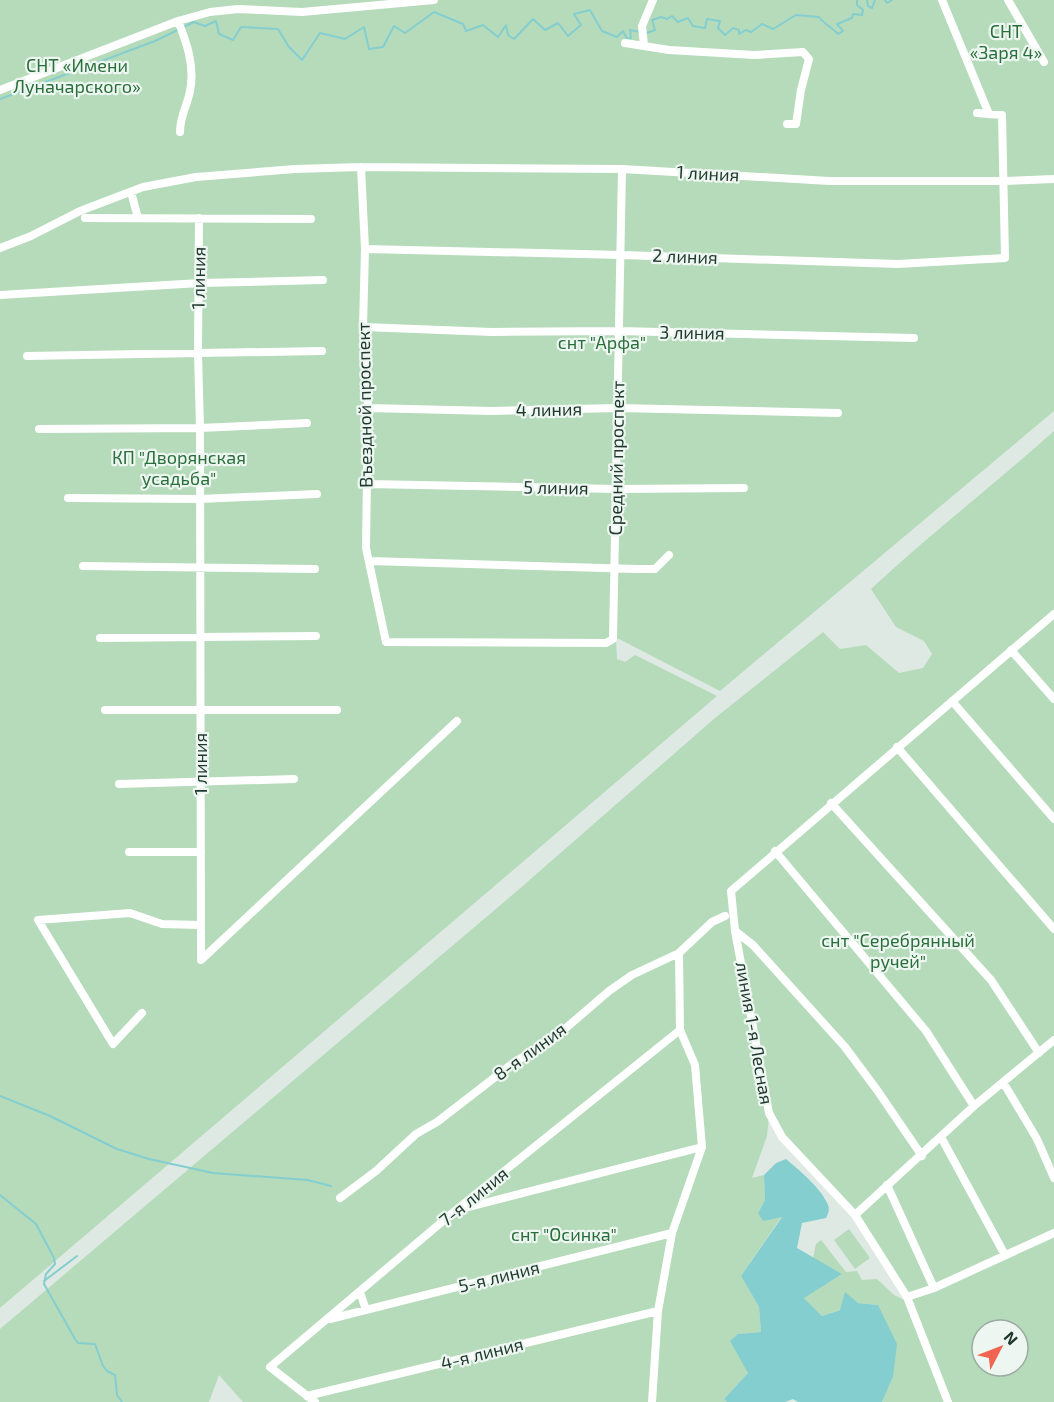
<svg xmlns="http://www.w3.org/2000/svg" width="1054" height="1402" font-family="'Exo 2',sans-serif">
	<rect width="100%" height="100%" fill="#dde9e2"/>
	<path fill="#b5dbba" fill-rule="evenodd" d="M0,0H1054V411L720,691L619,639H616L617,659L625,662L635,655L717,696L0,1308Z
		M1054,431V1402H882L893,1377L878,1305L858,1303L822,1316L803,1297L842,1274L813,1258L816,1244L821,1240L846,1272L857,1271L862,1280L877,1279L894,1295L909,1302L855,1215L782,1137L769,1115L767,1136L752,1178L764,1175L765,1200L758,1213L782,1216L741,1276L759,1307L761,1332L738,1334L748,1373L724,1399L727,1402H243L219,1375L209,1402H0V1329L517,891L715,718L823,632L840,649L866,645L899,673L923,668L932,654L924,641L896,627L871,589C930,534 994,485 1054,431ZM982,1330H1018V1366H982Z
		M849,1229L870,1258L855,1269L834,1240Z"/>
	<path fill="#84ced0" d="M786,1159C799,1170 822,1189 828,1205C830,1210 828,1214 826,1218L802,1223L797,1248L842,1274L804,1298L822,1316L840,1310L845,1292L858,1303L878,1305L897,1344L893,1377L882,1402H798L793,1399L785,1402H727L724,1399L748,1373L730,1341L738,1334L761,1332L759,1307L741,1276L782,1217L763,1221L758,1213L765,1200L764,1175L776,1163Z"/>
	<g fill="none" stroke-linecap="round" stroke-linejoin="round">
		<path stroke="#84ced0" stroke-width="2" d="M867,0L868,6L872,8L875,0
			M885,0L887,3L892,0
			M647,33L655,30L652,20L661,17L667,19L672,16L678,22L688,18L693,26L705,28L707,19L720,21L718,28L725,35L733,28L739,30V34L746,30L751,32L762,24L773,29L796,15L819,17C825,25 832,27 838,34L843,31L837,24L852,18L853,14L862,15L863,10L857,5V0
			M0,99L155,41L194,22L205,26L216,21L219,34L233,40L241,27L278,29L289,47L302,60L320,33L345,39L364,27L369,49L383,47L394,26L405,33L434,12L463,24L466,31L483,25L498,37L506,25L508,35L514,39L533,19L545,30L558,23L568,36L581,25L574,14L590,10L602,31L617,37L623,31L627,39L631,38L630,30L641,32
			M0,1096L50,1116L117,1149L149,1159L213,1173L308,1180L331,1186
			M0,1195L36,1224L54,1258L55,1264L46,1274L44,1284L75,1339L78,1343L95,1344L103,1366L107,1371L115,1375L117,1395L122,1402
			M44,1281L77,1256"/>
		<path stroke="#fff" stroke-width="8" d="M942,0L989,114
			M1008,0L1044,62
			M178,21C187,43 195,67 190,91C187,107 180,115 180,132
			M625,43L669,50L754,55L803,52L809,59L801,90L796,124H787
			M644,45L642,26L653,0
			M0,90L178,21L210,12L238,9L302,12L434,0
			M361,167L365,249L363,327L368,408L366,548L386,642L606,643L613,639L622,169
			M131,192L138,218
			M85,218L311,219
			M199,218L198,353L200,428L201,960L457,721
			M0,248L31,236L80,211L143,187L196,177L295,169L361,167L622,169L829,181H1005L1054,179
			M365,249L622,255L898,264L1005,258L1002,115L977,113
			M0,295L200,283L323,280
			M363,327L492,332L618,331L914,338
			M27,356L322,351
			M368,408L492,411L618,408L838,413
			M39,429L200,428L307,423
			M367,484L616,489L744,488
			M68,498L200,499L317,494
			M370,561L637,569H655L669,555
			M83,566L315,569
			M100,638L316,636
			M1011,650L1054,699
			M952,701L1054,819
			M105,710H337
			M897,747L1054,929
			M119,784L294,779
			M831,803L991,980L1039,1053
			M775,851L926,1031L974,1106
			M129,852H201
			M735,931L753,945L845,1047L877,1090L922,1156
			M142,1013L113,1044L38,920L130,913L162,924L200,925
			M1003,1082L1037,1139L1054,1178
			M941,1137L1005,1255
			M887,1185L934,1288
			M340,1198L376,1171L416,1134L437,1122L516,1061L552,1040L609,991L632,975L679,953L712,922L725,916
			M461,1209L702,1147
			M855,1215L974,1106L1054,1040
			M360,1292L366,1310
			M907,1297L934,1288L1054,1233
			M330,1319L672,1233
			M307,1396L658,1311
			M315,1402L270,1367L456,1210L680,1030
			M652,1402L658,1311L672,1233L702,1147L695,1065L680,1030L679,953
			M948,1402L907,1297L855,1215L782,1137L769,1113L735,931L731,891L1054,614"/>
	</g>
	<g text-anchor="middle" stroke-width="4.5" stroke-linejoin="round" paint-order="stroke">
		<g font-size="18" fill="#296f3b" stroke="#edf6f0">
			<text x="1006" y="38">СНТ<tspan x="1006" dy="21">«Заря 4»</tspan></text>
			<text x="77" y="72">СНТ «Имени<tspan x="77" dy="21">Луначарского»</tspan></text>
			<text x="602" y="349">снт "Арфа"</text>
			<text x="179" y="464">КП "Дворянская<tspan x="179" dy="21">усадьба"</tspan></text>
			<text x="898" y="947">снт "Серебрянный<tspan x="898" dy="21">ручей"</tspan></text>
			<text x="564" y="1241">снт "Осинка"</text>
		</g>
		<g font-size="18" fill="#1f382e" stroke="#edf6f0">
			<text transform="translate(708 174) rotate(3)" y="6">1 линия</text>
			<text transform="translate(685 257) rotate(2)" y="6">2 линия</text>
			<text transform="translate(199 278) rotate(-89)" y="6">1 линия</text>
			<text transform="translate(692 333) rotate(1)" y="6">3 линия</text>
			<text transform="translate(365 405) rotate(-91)" y="6">Въездной проспект</text>
			<text transform="translate(549 410) rotate(-1)" y="6">4 линия</text>
			<text transform="translate(617 458) rotate(-89)" y="6">Средний проспект</text>
			<text transform="translate(556 488) rotate(1)" y="6">5 линия</text>
			<text transform="translate(201 764) rotate(-90)" y="6">1 линия</text>
			<text transform="translate(754 1033) rotate(80)" y="6">линия 1-я Лесная</text>
			<text transform="translate(530 1052) rotate(-36)" y="6">8-я линия</text>
			<text transform="translate(474 1197) rotate(-39)" y="6">7-я линия</text>
			<text transform="translate(499 1277) rotate(-14)" y="6">5-я линия</text>
			<text transform="translate(482 1354) rotate(-14)" y="6">4-я линия</text>
		</g>
	</g>
	<g transform="translate(1000 1348) rotate(48)"><circle r="28" fill="#edf6f0" stroke="#9baaa2" stroke-width="1.5"/>
	<path d="M0-4.5L10 22L0 15L-10 22Z" fill="#f26452"/>
	<text y="-9" font-size="16" font-weight="bold" text-anchor="middle" fill="#1f382e">N</text>
	</g>
</svg>
